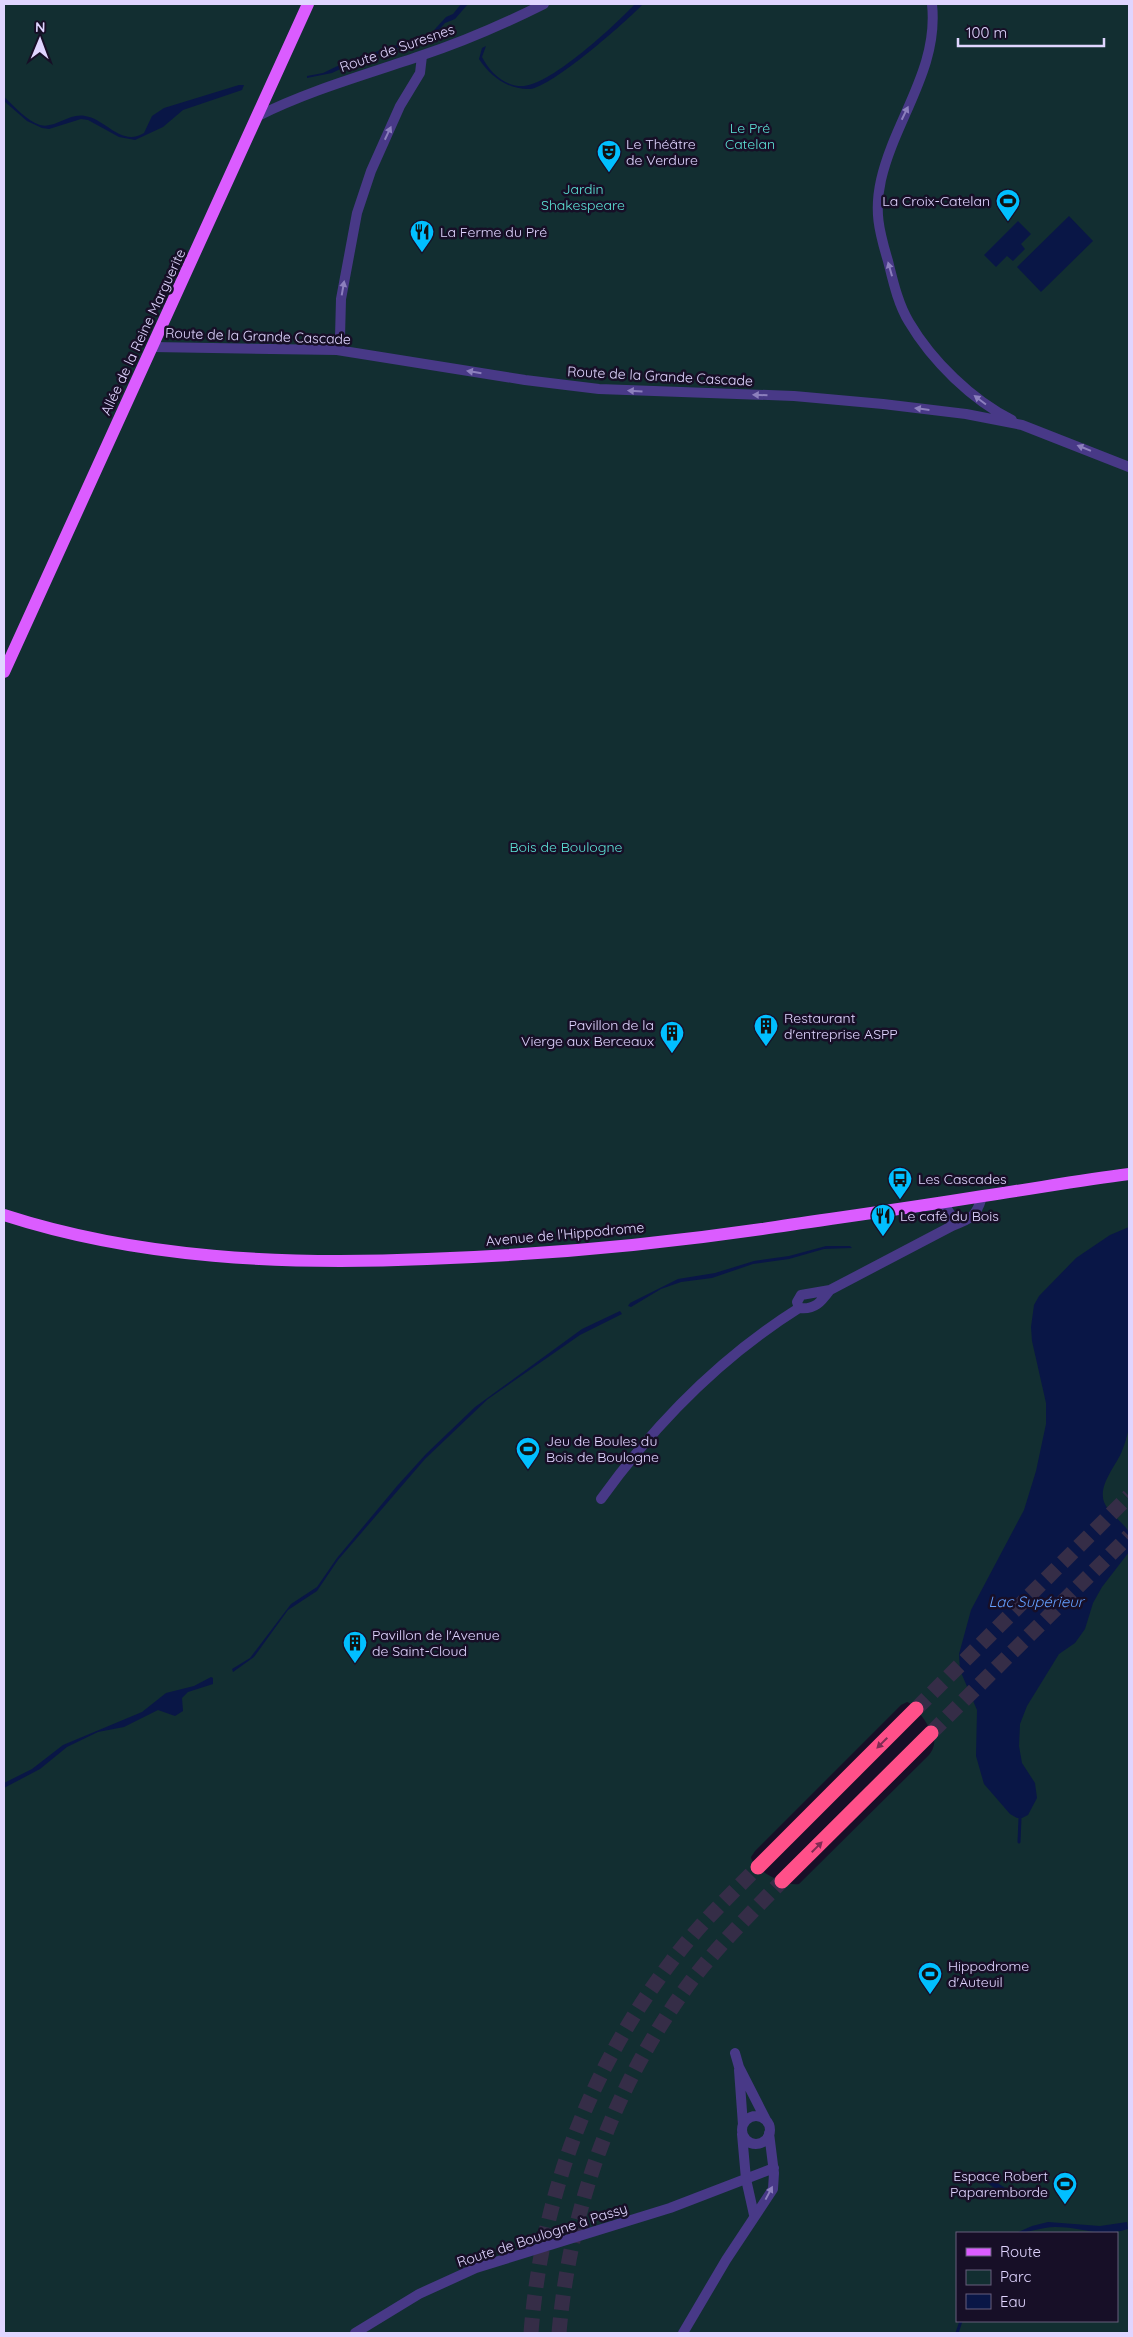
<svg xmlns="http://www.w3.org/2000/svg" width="1133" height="2337" font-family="Quicksand,sans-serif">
	<rect width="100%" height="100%" fill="#170f27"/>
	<path fill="#122e31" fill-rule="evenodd" d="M4,4H1129V2333H4ZM907,1702C916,1704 933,1731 934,1740C935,1746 932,1751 929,1755L799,1884C786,1887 753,1870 751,1857L755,1851L901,1705ZM957,2233H1117V2321H957Z"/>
	<path fill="#091646" d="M461,4H468L455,19L445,23L431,39L424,43L396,48L357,61L332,73L307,78V76L323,73L350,60L400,44L425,40L446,17L453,14Z
		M635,4H643C626,22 552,87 530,89C508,90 490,76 479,59L482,48L486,46L482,57C490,73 505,87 524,86C553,83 614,26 635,4Z
		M239,85H244L242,90L183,110L163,127L135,140L119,137L88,120L81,119L49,129L42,128L27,121L4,101V97C14,106 27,121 40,125C56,129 68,113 85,116C106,119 121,147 144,133L152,116L164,108Z
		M1069,216L1093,241L1041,292L1017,267Z
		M1018,221L1031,234L1021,244L1025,249L1013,261L1007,256L996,267L984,255Z
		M1129,1227V1428C1127,1436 1125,1444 1122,1451C1116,1466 1098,1485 1104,1502C1109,1514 1122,1521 1129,1532V1552L1102,1587L1093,1603L1085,1629L1075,1643L1059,1654L1027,1706L1020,1724L1019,1746L1022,1763L1035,1783L1037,1798L1028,1815L1022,1818H1017L1010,1814L984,1784L976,1756L977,1710L960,1670L959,1654L971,1610L1024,1510L1036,1471L1046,1424V1403L1032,1341L1031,1327L1034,1305L1039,1296L1076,1258L1110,1235Z
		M826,1246H850L852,1248L824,1249L789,1259L753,1264L712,1278L681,1282L661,1289L631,1307L628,1306L630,1303L678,1279L715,1273L754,1261L789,1256Z
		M620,1311L622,1314L580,1335L488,1399L425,1459L338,1560L317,1591L288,1610L254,1657L233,1672L232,1669L250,1658L291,1604L317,1587L337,1558L397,1486L426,1454L475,1407L582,1329Z
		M211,1677L213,1678V1684L188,1692L182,1698L183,1711L175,1716L158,1710L124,1727L98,1732L67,1747L40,1769L4,1788V1783L32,1769L63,1745L142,1712L166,1693L194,1686Z
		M979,2171L1010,2191L1007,2196L976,2176Z
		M1048,2222L1100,2226L1127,2222L1128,2229C1098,2238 1084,2227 1055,2227C1041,2227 1029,2233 1016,2233L1032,2226Z"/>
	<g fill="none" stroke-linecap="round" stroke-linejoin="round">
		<path stroke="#091646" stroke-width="3" d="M1019,1842L1020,1818
			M957,2333L961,2321"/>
		<path stroke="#352d47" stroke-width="15" stroke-dasharray="15 8" stroke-linecap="butt" d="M916,1709L1129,1496
			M931,1733L1129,1536
			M531,2333C541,2199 589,2069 671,1962C697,1927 728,1897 758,1867
			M559,2333C570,2204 616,2079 695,1976C722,1942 752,1912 782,1881"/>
		<path stroke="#483987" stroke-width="10" d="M932,4C939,69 895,119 881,180C874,211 879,231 888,261C893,281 898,304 909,322C932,361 972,400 1012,420
			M258,116C310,90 365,75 420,56C463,42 504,24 544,4
			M153,347L337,350L525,380L599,389L794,396L883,404L966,414L1022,425L1129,467
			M337,350L340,337L341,299L357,213L371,171L400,106L420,73L422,56
			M943,1202L951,1215L952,1226
			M830,1290C821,1302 815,1310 799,1308L797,1302L801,1295L830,1290L952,1226C971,1219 976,1217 982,1197
			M601,1499C655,1424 721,1357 799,1308
			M735,2053L739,2067L766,2120
			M739,2070L743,2125
			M742 2130a14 14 0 1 1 28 0a14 14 0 1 1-28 0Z
			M742,2134L746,2179L754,2215
			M355,2333L419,2294L476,2268L670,2208L774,2168
			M683,2333L726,2260L773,2189L774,2173L769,2133"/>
		<path stroke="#db5cff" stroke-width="12" d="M4,672L308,4
			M4,1215C140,1259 285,1265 427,1259C539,1255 652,1245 762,1229C836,1218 909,1208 983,1196C1032,1189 1080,1180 1129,1174"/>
		<path stroke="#ff5089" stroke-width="15" d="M758,1867L916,1709
			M782,1881L931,1733"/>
	</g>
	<defs><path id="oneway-solid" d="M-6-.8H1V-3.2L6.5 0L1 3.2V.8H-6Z" transform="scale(1.25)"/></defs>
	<g fill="#8c7fbd">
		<use href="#oneway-solid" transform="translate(905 113) rotate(-64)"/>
		<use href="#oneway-solid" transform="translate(388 133) rotate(-65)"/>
		<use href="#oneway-solid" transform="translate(890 269) rotate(-106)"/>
		<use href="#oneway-solid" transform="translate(343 288) rotate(-80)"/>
		<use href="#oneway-solid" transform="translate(474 372) rotate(-171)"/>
		<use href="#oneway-solid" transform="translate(635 391) rotate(-177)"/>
		<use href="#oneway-solid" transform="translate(760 395) rotate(-178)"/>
		<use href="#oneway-solid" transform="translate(980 400) rotate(-143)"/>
		<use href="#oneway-solid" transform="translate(922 409) rotate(-173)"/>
		<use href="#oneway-solid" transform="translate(1084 448) rotate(-158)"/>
		<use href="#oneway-solid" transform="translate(769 2193) rotate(-62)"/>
	</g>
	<g fill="#7f2c53">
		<use href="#oneway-solid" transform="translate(882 1743) rotate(135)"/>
		<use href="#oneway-solid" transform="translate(817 1847) rotate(-45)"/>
	</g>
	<defs>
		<symbol id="theatre-pin" viewBox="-11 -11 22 30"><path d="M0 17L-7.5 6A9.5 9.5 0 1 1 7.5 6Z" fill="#01bfff" stroke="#170f27"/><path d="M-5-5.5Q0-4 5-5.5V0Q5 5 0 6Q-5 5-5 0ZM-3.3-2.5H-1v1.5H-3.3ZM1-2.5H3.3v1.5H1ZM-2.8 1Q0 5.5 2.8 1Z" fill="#111"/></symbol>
		<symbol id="stadium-pin" viewBox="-11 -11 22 30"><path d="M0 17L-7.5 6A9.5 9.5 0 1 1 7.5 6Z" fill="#01bfff" stroke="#170f27"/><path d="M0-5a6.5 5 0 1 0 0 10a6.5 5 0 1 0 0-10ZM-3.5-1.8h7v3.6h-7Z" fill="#111"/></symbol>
		<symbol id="restaurant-pin" viewBox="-11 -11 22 30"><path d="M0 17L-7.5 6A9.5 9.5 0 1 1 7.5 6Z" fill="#01bfff" stroke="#170f27"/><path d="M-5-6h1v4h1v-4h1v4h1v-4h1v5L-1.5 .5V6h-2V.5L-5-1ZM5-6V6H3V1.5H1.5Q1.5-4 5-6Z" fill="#111"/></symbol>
		<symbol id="building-pin" viewBox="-11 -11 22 30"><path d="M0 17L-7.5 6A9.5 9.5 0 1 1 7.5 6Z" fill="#01bfff" stroke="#170f27"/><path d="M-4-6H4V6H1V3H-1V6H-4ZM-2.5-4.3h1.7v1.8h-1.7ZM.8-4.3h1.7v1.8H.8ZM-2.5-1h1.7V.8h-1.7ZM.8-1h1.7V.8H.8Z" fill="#111"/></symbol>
		<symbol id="bus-pin" viewBox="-11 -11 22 30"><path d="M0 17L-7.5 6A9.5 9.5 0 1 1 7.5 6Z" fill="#01bfff" stroke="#170f27"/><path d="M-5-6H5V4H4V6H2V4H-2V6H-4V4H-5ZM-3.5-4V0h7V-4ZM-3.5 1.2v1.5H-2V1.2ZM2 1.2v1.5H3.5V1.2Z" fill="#111"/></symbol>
	</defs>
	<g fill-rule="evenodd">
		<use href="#theatre-pin" x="595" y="138" width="28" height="38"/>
		<use href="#stadium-pin" x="994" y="187" width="28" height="38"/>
		<use href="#restaurant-pin" x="408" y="218" width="28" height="38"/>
		<use href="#building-pin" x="752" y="1012" width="28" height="38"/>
		<use href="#building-pin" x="658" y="1019" width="28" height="38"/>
		<use href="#bus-pin" x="886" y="1165" width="28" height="38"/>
		<use href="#restaurant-pin" x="869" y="1202" width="28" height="38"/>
		<use href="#stadium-pin" x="514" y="1435" width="28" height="38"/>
		<use href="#building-pin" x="341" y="1629" width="28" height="38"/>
		<use href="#stadium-pin" x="916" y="1960" width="28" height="38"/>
		<use href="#stadium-pin" x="1051" y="2170" width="28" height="38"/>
	</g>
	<g text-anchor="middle" stroke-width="5" stroke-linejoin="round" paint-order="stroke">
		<g font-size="14" fill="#e0d5ff" stroke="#170f27">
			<text transform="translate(397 48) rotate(-19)" y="5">Route de Suresnes</text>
			<text transform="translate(143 332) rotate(-65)" y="5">Allée de la Reine Marguerite</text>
			<text transform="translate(258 336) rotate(2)" y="5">Route de la Grande Cascade</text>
			<text transform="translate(660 376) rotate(3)" y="5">Route de la Grande Cascade</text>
			<text transform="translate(565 1234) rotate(-5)" y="5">Avenue de l'Hippodrome</text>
			<text transform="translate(542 2235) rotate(-18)" y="5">Route de Boulogne à Passy</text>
		</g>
		<g font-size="14" fill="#5de3d6" stroke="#170f27">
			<text x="750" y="133">Le Pré<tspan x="750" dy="16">Catelan</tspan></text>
			<text x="583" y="194">Jardin<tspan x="583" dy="16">Shakespeare</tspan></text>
			<text x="566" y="852">Bois de Boulogne</text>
		</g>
		<g font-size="14" fill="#e0d5ff" stroke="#170f27" text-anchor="start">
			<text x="626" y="149">Le Théâtre<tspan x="626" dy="16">de Verdure</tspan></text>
			<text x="990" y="206" text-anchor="end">La Croix-Catelan</text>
			<text x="440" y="237">La Ferme du Pré</text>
			<text x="784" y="1023">Restaurant<tspan x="784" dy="16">d'entreprise ASPP</tspan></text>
			<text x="654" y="1030" text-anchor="end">Pavillon de la<tspan x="654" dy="16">Vierge aux Berceaux</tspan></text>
			<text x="918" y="1184">Les Cascades</text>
			<text x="900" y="1221">Le café du Bois</text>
			<text x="546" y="1446">Jeu de Boules du<tspan x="546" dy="16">Bois de Boulogne</tspan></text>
			<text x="372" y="1640">Pavillon de l'Avenue<tspan x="372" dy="16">de Saint-Cloud</tspan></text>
			<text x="948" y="1971">Hippodrome<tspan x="948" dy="16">d'Auteuil</tspan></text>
			<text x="1048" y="2181" text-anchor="end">Espace Robert<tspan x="1048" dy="16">Paparemborde</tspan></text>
		</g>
		<g font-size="15" font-style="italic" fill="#639fff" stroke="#170f27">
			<text x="1036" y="1607">Lac Supérieur</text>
		</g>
	</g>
	<rect width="1133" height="2337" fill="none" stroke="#e0d5ff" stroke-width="10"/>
	<rect x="956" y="2232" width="162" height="90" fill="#170f27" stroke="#675e7d"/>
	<rect x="966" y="2248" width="25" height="8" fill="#db5cff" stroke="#675e7d"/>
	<text x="1000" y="2257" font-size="15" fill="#e0d5ff">Route</text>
	<rect x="966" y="2270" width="25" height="15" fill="#122e31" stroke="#675e7d"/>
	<text x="1000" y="2282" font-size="15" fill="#e0d5ff">Parc</text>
	<rect x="966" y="2294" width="25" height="15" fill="#091646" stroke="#675e7d"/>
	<text x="1000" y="2307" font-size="15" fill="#e0d5ff">Eau</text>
	<g transform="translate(40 40) rotate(1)" stroke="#170f27" stroke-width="4" paint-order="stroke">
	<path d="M0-4L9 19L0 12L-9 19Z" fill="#e0d5ff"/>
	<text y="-8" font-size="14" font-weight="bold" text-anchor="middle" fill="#e0d5ff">N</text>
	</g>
	<path d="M958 38v8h146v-8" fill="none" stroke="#e0d5ff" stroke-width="2.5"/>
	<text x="966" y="38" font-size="15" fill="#e0d5ff" stroke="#170f27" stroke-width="4" paint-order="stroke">100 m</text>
</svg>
